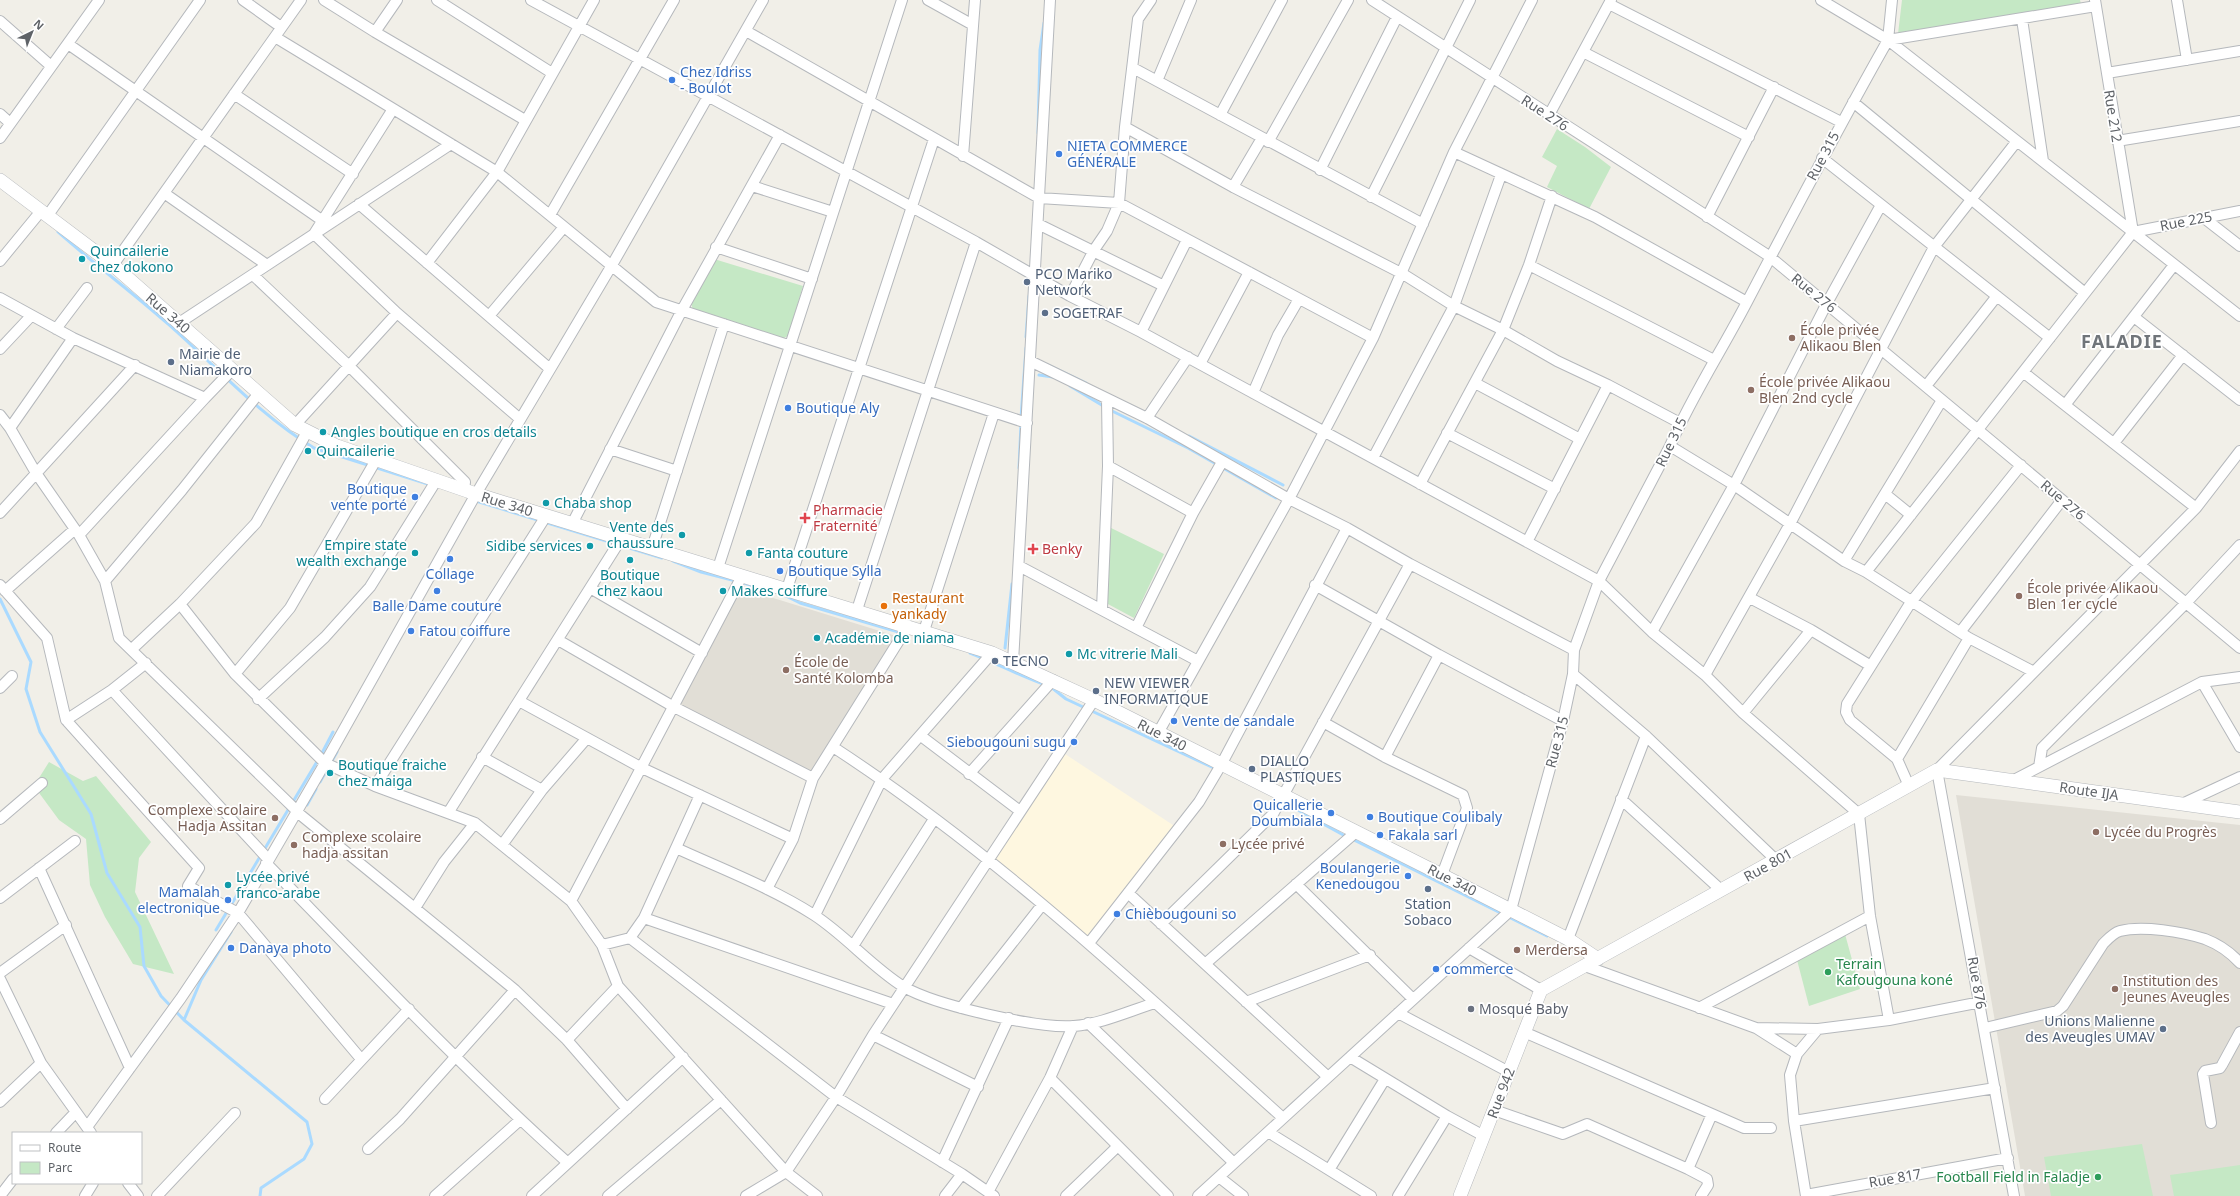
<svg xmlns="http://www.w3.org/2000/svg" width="2240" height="1196" font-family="'Noto Sans',sans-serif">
	<rect width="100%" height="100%" fill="#f1efe8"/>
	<path fill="#fef7e0" d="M1065,754L1176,827L1086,939L992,861Z"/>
	<path fill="#e1ded6" d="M741,588L896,636L812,772L679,705Z
		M1956,795L2240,825V1196H2025Z"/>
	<path fill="#c5e8c5" d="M1902,0H2080L2081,4L1898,34Z
		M1557,129L1585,147L1611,167L1589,209L1547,187L1557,166L1542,157Z
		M714,259L803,286L788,336L782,339L693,311L691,301Z
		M1107,526L1164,554L1134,618L1106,603Z
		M49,762L83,781L96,776L151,842L139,858L135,892L174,974L133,964L105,917L90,885L86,839L59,820L34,786Z
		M1845,934L1860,989L1809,1006L1796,956Z
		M2142,1144L2153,1196H2051L2044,1157Z
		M2240,1165V1196H2174L2170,1175Z"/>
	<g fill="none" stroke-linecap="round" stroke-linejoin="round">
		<path stroke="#aadaff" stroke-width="3" d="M1038,133L1040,50L1044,23
			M58,232C94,264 132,292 168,324C216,366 259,415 314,448L431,485
			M1026,337L1029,296
			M1048,365L1086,383
			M1039,375L1053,377
			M1070,386L1105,407
			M1110,410L1188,448L1276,498
			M1021,418L1026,348
			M1189,436L1283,485
			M1019,468L1021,424
			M476,501L662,558
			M673,561L701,572L736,581
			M744,583L759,588
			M784,595L800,603L902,633
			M0,599L31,662L26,689L40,732L91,814L107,873L140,927L144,966L161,996L184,1020L307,1122L312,1144L304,1159L261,1188L260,1196
			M1005,648L1012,584
			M970,653C996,663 1020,676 1046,685
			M1051,687L1066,699L1216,769
			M321,755L333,732
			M320,782L337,752
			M1285,803L1347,837
			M307,805L316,789
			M1352,839L1547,936
			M216,930L318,760
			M184,1020L201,980L231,932"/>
		<defs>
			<path id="minor" d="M243,0L281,27
				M324,0L375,32L525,120
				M437,0L552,73
				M531,0L976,242L1070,296L1141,332L1599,581L1652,632L1705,675L1743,713L1859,814L1870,916L1889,1020
				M928,0L973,25
				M1372,0L1769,256L2240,648
				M1821,0L1888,40L2240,316
				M2095,0L2133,232
				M2177,0L2187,60
				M1609,4L1841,122
				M2022,19L2043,161
				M0,21L51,66
				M746,31L1039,198L1119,203L1373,338
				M375,32L397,0
				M275,37L497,172L656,302L1027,423
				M1888,40L2096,6
				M68,44L323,221
				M1583,52L1749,137
				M1133,68L1423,224
				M2107,73L2240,51
				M1157,81L1191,0
				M234,94L353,174
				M1853,102L2085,293
				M393,109L314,234L397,313L520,419
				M0,114L10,123
				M1220,115L1282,0
				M1549,115L1611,0
				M1125,127L1233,187L1403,274L1454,306L1503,330L1557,361L1608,385L1680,423
				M0,138L99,0
				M2117,141L2240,121
				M1268,142L1348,0
				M1454,152L1595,217L1747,302
				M963,156L975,0
				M1822,158L2050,338
				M1320,170L1397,17
				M752,186L833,212
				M1233,187L1262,138
				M164,193L267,265
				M1371,197L1470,0
				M359,204L550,369
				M48,215L200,0
				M550,215L674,0
				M1707,217L1774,87
				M2204,218L2240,246
				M1038,224L1164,286
				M2133,232L2240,211
				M716,247L812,279
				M0,261L41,211
				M427,263L497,172L594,0
				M113,265L301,0
				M1529,265L1714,360
				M253,275L348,365L465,482L464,490
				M1070,296L1094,250L1107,231L1119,203L1125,127L1138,19L1151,0
				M0,298L73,338L205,398L79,535
				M489,316L564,227
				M2134,317L2240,400
				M179,323L451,144
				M56,329L87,288
				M1141,332L1187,240
				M0,349L31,316
				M1030,361L1147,418L1289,499L1347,528L1410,564L1574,650
				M1200,364L1249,272
				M2023,372L2196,508
				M1475,383L1580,439
				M1926,386L1997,296
				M1253,393L1278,335L1299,299
				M205,398L232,370
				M2065,405L2174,265
				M0,415L10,428L36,473L79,535L105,581L119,638L296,810
				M1147,418L1188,357
				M295,425L397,313
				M10,428L73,338
				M1447,433L1555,489
				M2114,443L2183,355
				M1670,446L1734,485L1844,561L1866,572L1969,638L2034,672
				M610,449L677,471
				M1373,458L1454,306L1501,175
				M1108,466L1193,513
				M1420,484L1503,330L1529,265L1552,196
				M1885,494L1911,515
				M0,513L135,365
				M572,524L682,310L780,135
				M1527,542L1608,385
				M652,548L724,324
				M1844,561L1942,400
				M1019,566L1198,661
				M718,568L902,0
				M1866,572L2133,232
				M105,581L182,490L259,393
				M0,585L47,638L66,720L199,868L188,886L238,913L361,1059
				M1315,585L1439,655L1563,721
				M590,588L702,653
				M787,589L934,139
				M5,591L75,529
				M1750,598L1811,630L1871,666
				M180,604L235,674L325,763L375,786L475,823L571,901L602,945L618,986L786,1172L817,1196
				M1102,609L1108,466L1107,400
				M857,610L976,242
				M1136,628L1193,513L1222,462
				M924,631L994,413
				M1961,631L2062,500
				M1652,632L1734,485L1827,303L1881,205
				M558,640L674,707L813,778
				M132,649L180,604L256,523L307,432
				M1013,662L1050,0
				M235,674L290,608L376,460
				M1573,674L1646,736L1776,860
				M1705,675L1790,524L1934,247L2017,141
				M2202,682L2240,747
				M0,688L12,676
				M112,690L268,859
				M258,699L325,637L370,587L436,481
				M519,701L642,768L793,839
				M1743,713L1811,630
				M66,720L112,690L146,663
				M1323,722L1385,757L1463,795L1467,808L1442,875
				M1158,733L1289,499L1373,338L1454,152L1532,0
				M921,736L1020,811
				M833,747C996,853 1139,988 1283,1118
				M482,757L542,790
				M1385,757L1439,655
				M1897,759L1969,638
				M2039,767L2042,748L2186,603L2240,545
				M969,774L1053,680
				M2012,781L2202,682L2240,677
				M375,786L546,516
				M1909,786L1897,759L1850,720L1846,712L1847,704L1911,602L2021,465
				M1621,799L1721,890
				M2182,804L2240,777
				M297,812L515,990L567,1040L627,1109
				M448,813L621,539
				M0,819L42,783
				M502,845L542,790L587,738
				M676,848C722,869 772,888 814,915C845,935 873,968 904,987C935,1005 1038,1029 1074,1026C1101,1024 1129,1011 1155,1003
				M266,863C365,965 462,1068 568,1163
				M39,868L130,1068
				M1296,884L1413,999
				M767,889L793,839L813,778L908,626
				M1128,893L1328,1077
				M0,898L75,841
				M571,901L742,576
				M415,908L444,862L475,823
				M815,915L882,779L992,653
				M644,918L893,1004
				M1161,924L1273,814L1410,564
				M630,938L836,1097L962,1174L994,1196
				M1568,939L1646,736
				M1089,943L1199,802L1221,765L1347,528
				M602,945L630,938L644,918L700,795
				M853,946L934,819
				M1469,948L1541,990
				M1205,964L1356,832
				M1585,966L1756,1028L1797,1054
				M0,973L66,925
				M0,979L41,1063L91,1133
				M1246,1002L1370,955
				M961,1008L1042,905
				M1699,1008L1870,916
				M1398,1013L1509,1072
				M1088,1023L1234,1163
				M1756,1028L1818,1029L1889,1020L1981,1002
				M1985,1028L2057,1011L2063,1006L2103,944C2108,939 2113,933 2120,931C2142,925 2183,932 2205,939C2218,944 2231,953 2240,963
				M873,1035L978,1087
				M567,1040L618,986
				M1350,1057L1447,1116L1484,1136
				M1050,1078L1168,1196
				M325,1099L409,1009
				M0,1102L41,1063
				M1494,1110L1563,1134L1587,1124L1688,1169L1712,1114L1524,1032
				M1712,1114L1744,1128H1771
				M1794,1121L1995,1088
				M2211,1123L2203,1074L2205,1071L2220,1068L2222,1065L2240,1032
				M87,1127L181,998L238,913L325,763L476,494L612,265L763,0
				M1268,1132L1371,1196
				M56,1133L76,1112
				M368,1149L400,1119L515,990
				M942,1162L1009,1018
				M1688,1169L1707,1179L1708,1185L1701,1196
				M1329,1170L1385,1079
				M1219,1177L1243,1196
				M128,1183L138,1196
				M988,1192L1050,1078L1073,1026
				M1806,1195L2008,1158
				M0,1196L13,1179
				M85,1196L93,1183
				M157,1196L235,1113
				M435,1196L520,1120
				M532,1196L683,1057
				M608,1196L721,1100
				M746,1196L786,1172L836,1097L873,1035L1094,700
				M945,1196L962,1174
				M1066,1196L1117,1147
				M1198,1196L1511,910L1563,721L1573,674L1574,650L1599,581L1670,446C1692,396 1722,350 1747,302C1793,214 1839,126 1888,40L1892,0
				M1398,1196L1447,1116
				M1806,1196L1794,1121L1790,1075L1797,1054L1818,1029
				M2014,1196L1937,770L2196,508L2240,451"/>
			<path id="tertiary" d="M0,180L113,265L295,425L337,446L476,494L992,653L1094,700L1442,875L1568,939L1598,959
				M1460,1196L1541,990L1937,770L2240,812"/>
		</defs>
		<use href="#minor" stroke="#b5b8bc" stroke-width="12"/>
		<use href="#tertiary" stroke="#b5b8bc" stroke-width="14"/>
		<use href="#minor" stroke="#fff" stroke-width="10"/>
		<use href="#tertiary" stroke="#fff" stroke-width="13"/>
	</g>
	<g fill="#3f7fe0" stroke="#fff" stroke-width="1.5">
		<circle cx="672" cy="80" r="4"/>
		<circle cx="1059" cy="154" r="4"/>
		<circle cx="788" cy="408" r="4"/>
		<circle cx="415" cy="497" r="4"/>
		<circle cx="450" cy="559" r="4"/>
		<circle cx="780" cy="571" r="4"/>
		<circle cx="437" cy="591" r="4"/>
		<circle cx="411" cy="631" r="4"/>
		<circle cx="1174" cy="721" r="4"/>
		<circle cx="1074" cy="742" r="4"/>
		<circle cx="1331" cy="813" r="4"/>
		<circle cx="1370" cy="817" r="4"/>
		<circle cx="1380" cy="835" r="4"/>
		<circle cx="1408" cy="876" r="4"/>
		<circle cx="228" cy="900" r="4"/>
		<circle cx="1117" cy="914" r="4"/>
		<circle cx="231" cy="948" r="4"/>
		<circle cx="1436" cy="969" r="4"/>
	</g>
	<g fill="#0f9aa8" stroke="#fff" stroke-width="1.5">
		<circle cx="82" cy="259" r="4"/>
		<circle cx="323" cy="432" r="4"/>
		<circle cx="308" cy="451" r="4"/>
		<circle cx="546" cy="503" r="4"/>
		<circle cx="682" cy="535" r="4"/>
		<circle cx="590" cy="546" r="4"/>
		<circle cx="415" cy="553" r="4"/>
		<circle cx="749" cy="553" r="4"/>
		<circle cx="630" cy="560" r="4"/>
		<circle cx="723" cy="591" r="4"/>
		<circle cx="817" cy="638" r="4"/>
		<circle cx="1069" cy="654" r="4"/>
		<circle cx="330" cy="773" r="4"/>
		<circle cx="228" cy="885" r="4"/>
	</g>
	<g fill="#5c6f8a" stroke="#fff" stroke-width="1.5">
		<circle cx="1027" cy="282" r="4"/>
		<circle cx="1045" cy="313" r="4"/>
		<circle cx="171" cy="362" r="4"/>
		<circle cx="995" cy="661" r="4"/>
		<circle cx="1096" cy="691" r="4"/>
		<circle cx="1252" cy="769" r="4"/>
		<circle cx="1428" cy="889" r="4"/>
		<circle cx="2163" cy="1029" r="4"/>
	</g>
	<g fill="#8d6e63" stroke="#fff" stroke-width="1.5">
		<circle cx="1792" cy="338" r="4"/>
		<circle cx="1751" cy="390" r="4"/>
		<circle cx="2019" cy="596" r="4"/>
		<circle cx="786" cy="670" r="4"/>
		<circle cx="275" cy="818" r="4"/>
		<circle cx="2096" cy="832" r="4"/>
		<circle cx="1223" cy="844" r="4"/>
		<circle cx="294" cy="845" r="4"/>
		<circle cx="1517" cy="950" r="4"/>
		<circle cx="2115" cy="989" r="4"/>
	</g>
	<g fill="#e0444e" stroke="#fff" stroke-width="1.5">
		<path d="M803 512h4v4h4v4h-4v4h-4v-4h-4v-4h4z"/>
		<path d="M1031 543h4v4h4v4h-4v4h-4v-4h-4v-4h4z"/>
	</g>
	<circle fill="#e8710a" stroke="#fff" stroke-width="1.5" cx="884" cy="606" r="4"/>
	<g fill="#2e9e5b" stroke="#fff" stroke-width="1.5">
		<circle cx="1828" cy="972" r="4"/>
		<circle cx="2098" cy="1177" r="4"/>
	</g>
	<circle fill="#6b7280" stroke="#fff" stroke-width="1.5" cx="1471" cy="1009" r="4"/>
	<g text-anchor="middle" stroke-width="3.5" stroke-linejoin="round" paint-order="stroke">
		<g font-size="14" fill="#366cbe" stroke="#fff" text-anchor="start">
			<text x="680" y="77">Chez Idriss<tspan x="680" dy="16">- Boulot</tspan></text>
			<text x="1067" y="151">NIETA COMMERCE<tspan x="1067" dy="16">GÉNÉRALE</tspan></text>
			<text x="796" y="413">Boutique Aly</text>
			<text x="407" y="494" text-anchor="end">Boutique<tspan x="407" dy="16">vente porté</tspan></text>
			<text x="788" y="576">Boutique Sylla</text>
			<text x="450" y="579" text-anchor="middle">Collage</text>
			<text x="437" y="611" text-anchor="middle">Balle Dame couture</text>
			<text x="419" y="636">Fatou coiffure</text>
			<text x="1182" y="726">Vente de sandale</text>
			<text x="1066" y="747" text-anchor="end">Siebougouni sugu</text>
			<text x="1323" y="810" text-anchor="end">Quicallerie<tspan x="1323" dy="16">Doumbiala</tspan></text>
			<text x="1378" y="822">Boutique Coulibaly</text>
			<text x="1388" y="840">Fakala sarl</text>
			<text x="1400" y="873" text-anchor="end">Boulangerie<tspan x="1400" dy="16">Kenedougou</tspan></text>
			<text x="220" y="897" text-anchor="end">Mamalah<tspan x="220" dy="16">electronique</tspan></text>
			<text x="1125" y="919">Chièbougouni so</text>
			<text x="239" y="953">Danaya photo</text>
			<text x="1444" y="974">commerce</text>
		</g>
		<g font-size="14" fill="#5f6368" stroke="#fff">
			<text transform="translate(1545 113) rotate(33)" y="5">Rue 276</text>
			<text transform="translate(2113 116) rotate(81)" y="5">Rue 212</text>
			<text transform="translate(1823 156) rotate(-62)" y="5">Rue 315</text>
			<text transform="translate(2186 221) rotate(-11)" y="5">Rue 225</text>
			<text transform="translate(1814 293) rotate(39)" y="5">Rue 276</text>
			<text transform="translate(168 313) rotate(41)" y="5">Rue 340</text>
			<text transform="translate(1671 442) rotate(-64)" y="5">Rue 315</text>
			<text transform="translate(2063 500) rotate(40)" y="5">Rue 276</text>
			<text transform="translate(507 504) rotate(17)" y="5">Rue 340</text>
			<text transform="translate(1162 735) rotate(27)" y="5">Rue 340</text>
			<text transform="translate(1557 742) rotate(-75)" y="5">Rue 315</text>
			<text transform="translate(2089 791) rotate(8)" y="5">Route IJA</text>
			<text transform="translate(1768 865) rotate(-29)" y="5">Rue 801</text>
			<text transform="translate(1452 880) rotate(27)" y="5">Rue 340</text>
			<text transform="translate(1977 983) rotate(80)" y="5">Rue 876</text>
			<text transform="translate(1501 1093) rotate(-69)" y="5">Rue 942</text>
			<text transform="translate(1895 1178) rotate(-10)" y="5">Rue 817</text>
		</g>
		<g font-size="14" fill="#0d838f" stroke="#fff" text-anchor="start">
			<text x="90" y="256">Quincailerie<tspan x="90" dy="16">chez dokono</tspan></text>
			<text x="331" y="437">Angles boutique en cros details</text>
			<text x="316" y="456">Quincailerie</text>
			<text x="554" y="508">Chaba shop</text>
			<text x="674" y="532" text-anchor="end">Vente des<tspan x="674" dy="16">chaussure</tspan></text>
			<text x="407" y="550" text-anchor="end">Empire state<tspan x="407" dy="16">wealth exchange</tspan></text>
			<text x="582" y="551" text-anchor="end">Sidibe services</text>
			<text x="757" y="558">Fanta couture</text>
			<text x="630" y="580" text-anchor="middle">Boutique<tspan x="630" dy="16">chez kaou</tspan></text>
			<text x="731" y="596">Makes coiffure</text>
			<text x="825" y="643">Académie de niama</text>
			<text x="1077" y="659">Mc vitrerie Mali</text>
			<text x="338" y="770">Boutique fraiche<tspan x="338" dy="16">chez maiga</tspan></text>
			<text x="236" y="882">Lycée privé<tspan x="236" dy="16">franco-arabe</tspan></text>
		</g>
		<g font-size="14" fill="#4e5e75" stroke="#fff" text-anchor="start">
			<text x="1035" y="279">PCO Mariko<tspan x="1035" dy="16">Network</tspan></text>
			<text x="1053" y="318">SOGETRAF</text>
			<text x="179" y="359">Mairie de<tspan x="179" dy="16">Niamakoro</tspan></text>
			<text x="1003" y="666">TECNO</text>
			<text x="1104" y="688">NEW VIEWER<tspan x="1104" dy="16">INFORMATIQUE</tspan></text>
			<text x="1260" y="766">DIALLO<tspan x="1260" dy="16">PLASTIQUES</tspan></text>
			<text x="1428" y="909" text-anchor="middle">Station<tspan x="1428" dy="16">Sobaco</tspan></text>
			<text x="2155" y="1026" text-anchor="end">Unions Malienne<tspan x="2155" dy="16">des Aveugles UMAV</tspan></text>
		</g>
		<g font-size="14" fill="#785e54" stroke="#fff" text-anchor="start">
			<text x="1800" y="335">École privée<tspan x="1800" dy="16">Alikaou Blen</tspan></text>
			<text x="1759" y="387">École privée Alikaou<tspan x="1759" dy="16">Blen 2nd cycle</tspan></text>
			<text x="2027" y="593">École privée Alikaou<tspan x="2027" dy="16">Blen 1er cycle</tspan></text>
			<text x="794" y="667">École de<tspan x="794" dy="16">Santé Kolomba</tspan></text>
			<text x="267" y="815" text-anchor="end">Complexe scolaire<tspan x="267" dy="16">Hadja Assitan</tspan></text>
			<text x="2104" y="837">Lycée du Progrès</text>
			<text x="302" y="842">Complexe scolaire<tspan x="302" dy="16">hadja assitan</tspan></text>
			<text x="1231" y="849">Lycée privé</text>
			<text x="1525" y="955">Merdersa</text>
			<text x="2123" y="986">Institution des<tspan x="2123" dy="16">Jeunes Aveugles</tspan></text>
		</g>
		<g font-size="14" fill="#be3a42" stroke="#fff" text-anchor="start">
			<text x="813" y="515">Pharmacie<tspan x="813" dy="16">Fraternité</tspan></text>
			<text x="1042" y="554">Benky</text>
		</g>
		<g font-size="14" fill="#c56008" stroke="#fff" text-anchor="start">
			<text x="892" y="603">Restaurant<tspan x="892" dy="16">yankady</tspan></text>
		</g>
		<g font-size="14" fill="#27864d" stroke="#fff" text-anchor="start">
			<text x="1836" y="969">Terrain<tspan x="1836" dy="16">Kafougouna koné</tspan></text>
			<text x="2090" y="1182" text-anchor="end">Football Field in Faladje</text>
		</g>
		<g font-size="14" fill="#5b616d" stroke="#fff" text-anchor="start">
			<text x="1479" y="1014">Mosqué Baby</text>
		</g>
		<g font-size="18" font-weight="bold" letter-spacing="1" fill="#70757a" stroke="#fff">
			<text x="2122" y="348">FALADIE</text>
		</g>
	</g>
	<rect x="12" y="1132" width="130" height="52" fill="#ffffff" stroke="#bfc1c3"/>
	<rect x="20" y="1145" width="20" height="6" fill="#ffffff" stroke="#bfc1c3"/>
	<text x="48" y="1152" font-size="12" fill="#5f6368">Route</text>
	<rect x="20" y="1162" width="20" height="12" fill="#c5e8c5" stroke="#bfc1c3"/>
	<text x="48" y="1172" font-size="12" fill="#5f6368">Parc</text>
	<g transform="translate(32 32) rotate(43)" stroke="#ffffff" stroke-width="3" paint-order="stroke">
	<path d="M0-3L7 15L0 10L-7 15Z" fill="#5f6368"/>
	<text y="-6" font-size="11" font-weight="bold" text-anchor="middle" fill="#5f6368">N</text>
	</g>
</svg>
